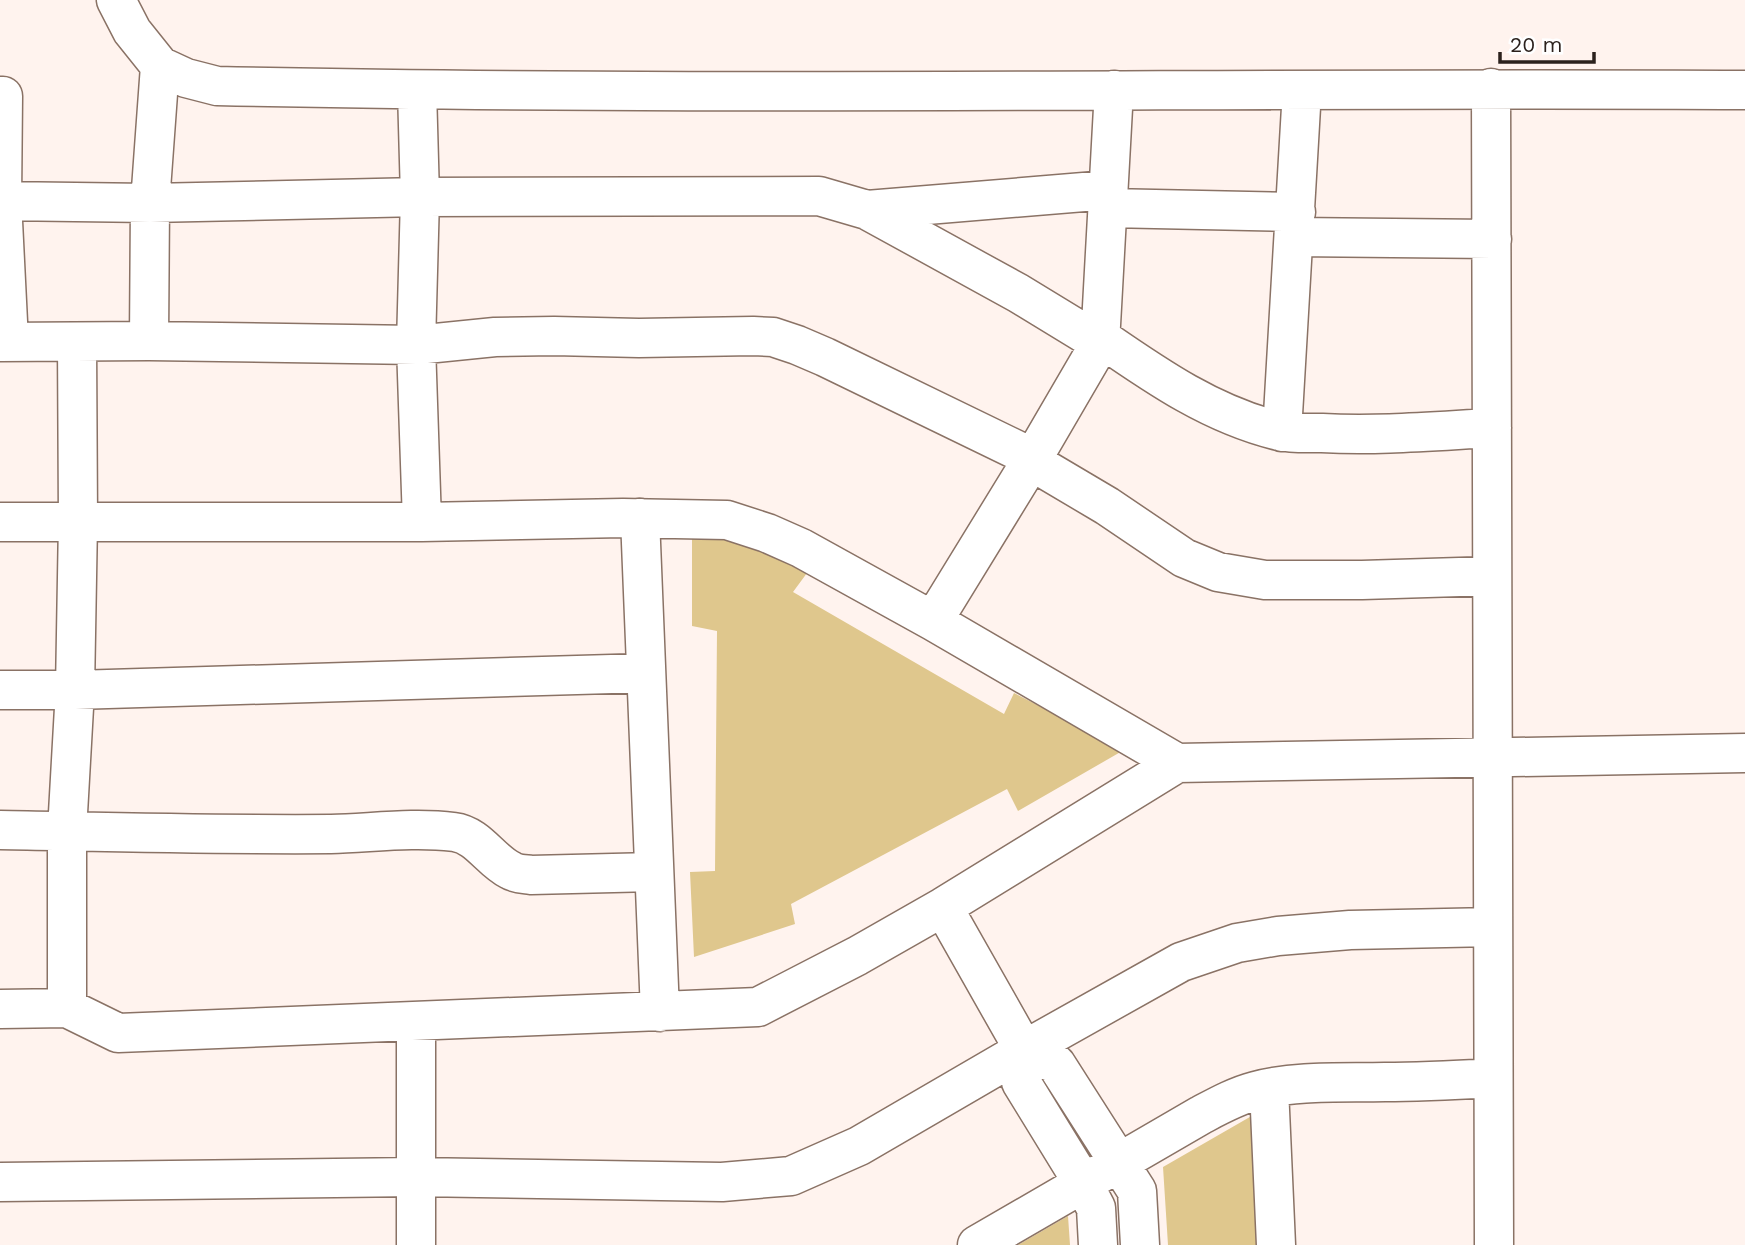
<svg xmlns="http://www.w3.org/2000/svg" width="1745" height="1245" font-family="'Work Sans',sans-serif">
	<rect width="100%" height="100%" fill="#fff3ee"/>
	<path fill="#dfc78d" d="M692,530L739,533L807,573L793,592L1004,714L1014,693L1124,750L1018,811L1007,789L791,904L795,924L694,957L690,872L715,871L717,631L692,626Z
		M1262,1110L1264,1245H1168L1163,1167Z
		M1068,1216L1070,1245H1018Z"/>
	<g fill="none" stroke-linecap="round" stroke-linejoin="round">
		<defs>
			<path id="street" d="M116,0L132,31L160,66L186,78L217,86C726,97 1236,87 1745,90
				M1491,88L1494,1245
				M417,90L420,197L416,345L422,522
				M0,96H3L2,201L9,342
				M0,201L150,203L420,197L819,196L867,210L1018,293L1100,343
				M1108,208L1296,212
				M867,210L1108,190
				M1294,237L1492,239
				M1101,338C1156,376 1212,415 1279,431C1293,434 1308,433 1322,433C1379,436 1435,431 1492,428
				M149,341L150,203L160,66
				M0,342L149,341L416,345L495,337L554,336L639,338L753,336L773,337L797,345L825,357L1033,458
				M1282,432L1302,90
				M1031,461L1107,506L1184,558L1218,572L1265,580H1362L1492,576
				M640,518L660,1012
				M0,522H422L623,518L727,520L767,533L801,548L933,621L1177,763
				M933,621L1033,458L1100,343L1114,90
				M0,690H75L646,673
				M0,830C110,832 221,835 331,834C371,833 413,827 454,832C478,835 490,860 510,870C516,874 524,874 531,875L654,872
				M943,907L1024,1050L1056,1064L1137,1191L1140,1245
				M67,1008V831L75,690L78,521L77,343
				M0,1009L67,1008L118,1033L758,1007L857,956L943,907L1177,763L1745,753
				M416,1022V1245
				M1024,1050L1021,1082L1083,1183L1096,1208L1098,1245
				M1269,1088L1276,1245
				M0,1182L416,1177L722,1182L791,1176L859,1146L1024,1050L1181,962L1237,943L1278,936L1350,930L1493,927
				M977,1245L1201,1115C1218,1106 1236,1096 1255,1091C1297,1080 1342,1083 1385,1082C1421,1082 1457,1080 1493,1078"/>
		</defs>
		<use href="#street" stroke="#8a7265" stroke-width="41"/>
		<use href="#street" stroke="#fff" stroke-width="38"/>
	</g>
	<path d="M1500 52v10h94v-10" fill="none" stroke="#2b211c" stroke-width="3.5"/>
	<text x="1510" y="52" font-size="21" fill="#2b211c" stroke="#ffffff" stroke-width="5" paint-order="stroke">20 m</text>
</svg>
